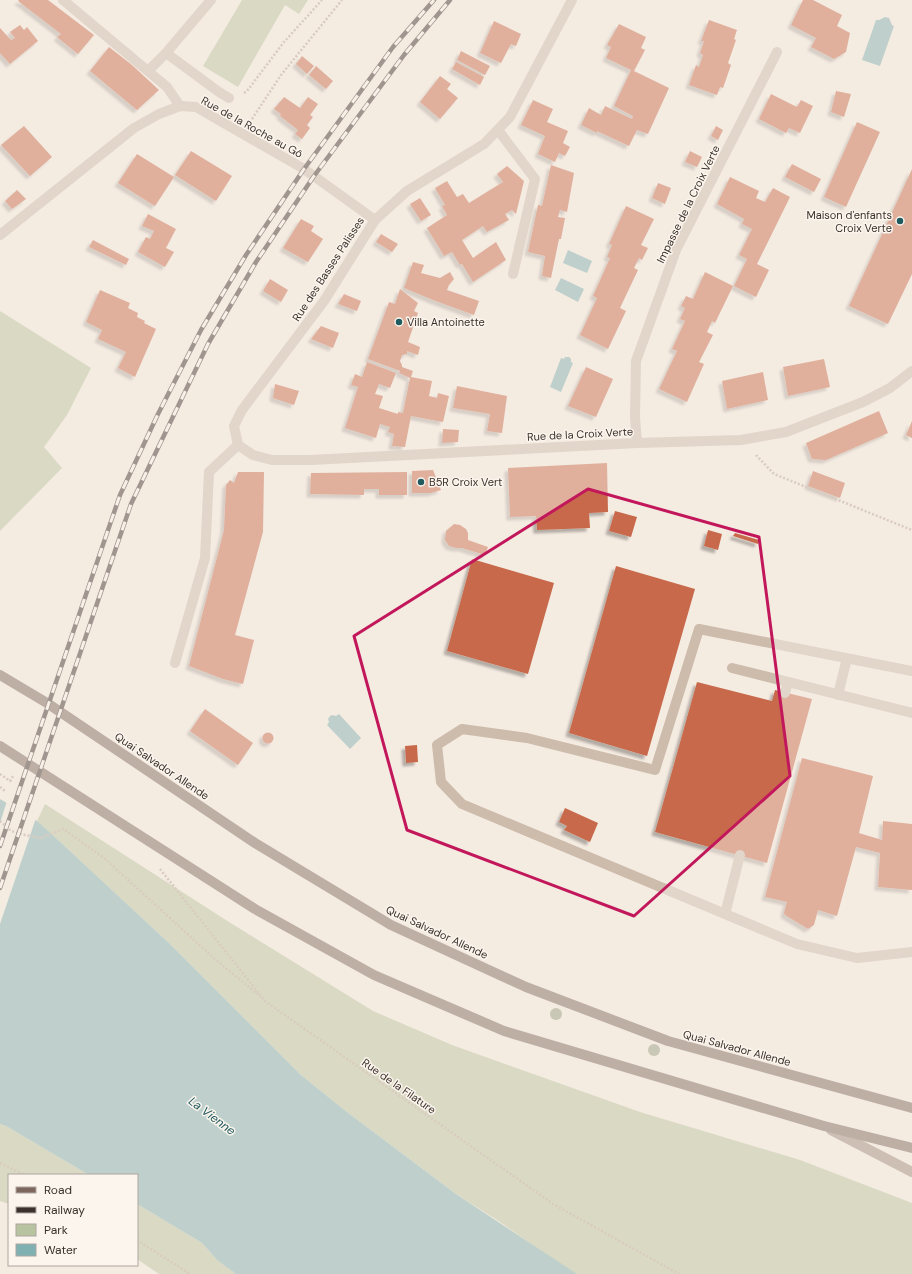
<svg xmlns="http://www.w3.org/2000/svg" width="912" height="1274" font-family="'DM Sans',sans-serif">
	<defs>
		<filter id="shadow"><feDropShadow dx="-3.5" dy="3.5" stdDeviation="1" flood-color="#0004"/></filter>
	</defs>
	<rect width="100%" height="100%" fill="#f4ebe1"/>
	<path fill="#b8c4a0" d="M242,0H308L299,14L285,5L238,87L203,66Z
		M0,311L91,368L67,415L44,447L62,468L0,531Z
		M45,804L229,922L373,1011L452,1045L640,1112L800,1160L912,1203V1274H577L570,1271L497,1220L456,1194L347,1112L301,1075L170,944L37,821Z
		M0,1124L6,1126L89,1175H9V1204L0,1201Z
		M137,1204L202,1243L218,1261L236,1274H159L137,1259Z"/>
	<path fill="#7fb0b2" d="M885,17L889,18L892,25L894,26L880,66L862,60L876,20H879Z
		M568,250L592,261L587,273L563,263Z
		M561,278L584,289L578,302L555,290Z
		M565,357H569L571,359V362L573,363L561,392L550,387L561,358L564,359Z
		M339,714L361,738L350,749L327,725L329,722L328,719L330,716L332,715L336,716Z
		M0,799L37,821L45,828L170,944L301,1075L347,1112L456,1194L577,1274H236L218,1261L202,1243L137,1204V1175H89L6,1126L0,1124Z"/>
	<path fill="#f4ebe1" d="M7,801L36,818L0,924V823Z"/>
	<path fill="#c8694b" filter="url(#shadow)" d="M19,0H48L94,35L78,54L57,37L61,34L18,1Z
		M803,0H813L842,15L837,26L850,33L846,52L834,59L811,47L816,38L791,25Z
		M709,20L737,30L734,39L736,40L728,63L731,65L723,88L720,87L717,95L689,85L696,65L699,67L703,55L700,53L704,41H701Z
		M494,21L521,34L516,46L511,44L501,63L480,53Z
		M619,24L646,37L641,48L645,50L634,71L669,88L648,134L637,130L629,146L597,131V133L581,125L589,108L601,115L605,106L632,119L633,116L614,106L631,70L606,58L611,47L607,45Z
		M20,25L24,30L27,27L38,41L10,64L0,53V28L11,40L15,38L10,32Z
		M109,47L132,65L159,90L137,110L90,71Z
		M461,51L490,66L485,75L457,60Z
		M302,56L314,66L307,74L296,64Z
		M456,62L484,77L480,85L452,69Z
		M316,66L333,81L326,89L309,75Z
		M440,76L451,84L447,89L458,98L440,119L420,102Z
		M836,91L851,94L844,117L831,112Z
		M771,94L797,107L801,100L813,106L800,133L789,128L786,133L759,119Z
		M284,97L300,108L308,97L318,104L310,115L313,117L307,125L310,128L302,139L295,134L298,130L280,116L281,114L274,109Z
		M533,100L553,109L547,122L568,131L563,143L570,147L565,156L559,153L555,162L538,154L545,136L521,125Z
		M857,122L880,132L846,207L824,197Z
		M24,126L52,157L30,176L1,145Z
		M716,126L723,130L718,140L711,136Z
		M191,151L232,176L216,201L175,175Z
		M690,151L702,157L697,167L685,162Z
		M137,154L174,177L155,206L118,183Z
		M792,164L821,179L814,192L785,177Z
		M551,165L574,173L567,212L560,210L558,217L565,218L561,239H559L551,278L542,276L545,256L528,252L538,205L542,206Z
		M507,166L524,181L516,214L512,210L505,214L509,220L487,232L483,226L462,240L473,258L496,242L506,260L473,282L462,264L460,265L452,252L444,256L427,228L447,215L442,206L445,205L435,188L447,181L457,197L463,194L469,203L503,182L497,174Z
		M912,169V274L888,324L849,306Z
		M730,177L759,191L756,198L765,202L773,188L790,197L757,264L769,270L756,297L734,286L747,259L739,255L752,229L742,224L744,219L717,204Z
		M658,183L671,188L665,204L652,198Z
		M17,190L26,199L12,209L5,201Z
		M420,198L431,215L421,221L410,204Z
		M626,206L654,219L641,245L648,248L642,260L639,258L634,268L638,270L620,308L626,311L608,349L580,335L597,298L593,296L610,258L607,257L612,245L609,244Z
		M148,214L176,229L166,248L174,252L165,267L138,252L146,237L150,239L154,231L142,226Z
		M301,219L314,226L311,231L323,239L308,262L283,248Z
		M381,234L398,244L392,252L376,242Z
		M93,240L129,259L126,265L89,247Z
		M413,262L424,265L421,273L440,278L450,272L454,279L449,285L447,290L479,301L474,315L433,300L404,288Z
		M705,272L733,286L715,323L712,321L707,332L713,335L699,362L704,364L687,402L659,389L677,351L672,349L685,321L680,319L685,308L681,306L686,296L693,299Z
		M270,279L288,290L281,302L263,291Z
		M400,289L418,303L414,311L418,313L408,342L420,347L418,355L407,351V354L402,355L400,361L402,365V367L413,371L411,377L432,381L429,396L437,398L438,393L449,396L443,422L411,416L405,447L392,446L394,434L388,432L390,427L380,424L376,438L345,428L358,387L351,385L355,374L362,377L367,362L396,373L390,388L379,384L375,394L383,396L379,408L398,414V412L403,413L410,378L399,373L400,371L368,359L389,302L395,304Z
		M100,290L130,303L128,308L138,313L137,317L145,321L144,323L156,329L135,377L118,368L126,352L98,339L102,330L86,322Z
		M344,294L361,301L357,311L338,304Z
		M321,326L339,333L333,348L311,339Z
		M824,359L830,387L788,396L783,367Z
		M586,367L613,379L596,417L568,406Z
		M763,372L768,400L727,409L722,381Z
		M275,384L299,391L294,405L273,398Z
		M457,386L507,396L502,433L487,431L490,414L453,408Z
		M879,411L888,433L826,460L812,459L806,443Z
		M912,421V438L906,435Z
		M443,429L459,430L458,442L442,443Z
		M607,463L608,512L589,513L590,528L537,530L536,516L510,517L508,468Z
		M433,470L441,490L431,493H412V471Z
		M813,471L845,483L840,498L808,486Z
		M238,472H264L263,532L235,635L254,640L243,684L223,679L189,666L224,530L226,485L230,480L234,483Z
		M407,472V495H379V489H364V495L310,494L311,473Z
		M615,511L637,517L631,537L609,531Z
		M454,524L460,525L466,529L468,533V540L488,547L485,555L462,548H456L449,546L445,540L446,531Z
		M708,530L722,534L718,550L704,546Z
		M735,533L759,540L758,544L733,536Z
		M472,559L554,583L528,674L447,651Z
		M616,566L695,589L647,756L569,733Z
		M697,682L772,701L775,690L812,699L767,863L655,832Z
		M205,709L253,743L238,765L190,731Z
		M262.5 738a5.5 5.5 0 1 1 11 0a5.5 5.5 0 1 1-11 0Z
		M417,745L418,762L406,763L405,746Z
		M802,758L873,776L859,833L882,840L883,821L912,824V890L878,887L880,853L856,847L837,916L818,910L814,925L808,929L785,915L784,913L787,902L765,897Z
		M565,808L598,823L590,842L564,830L567,826L559,822Z"/>
	<g fill="none" stroke-linecap="round" stroke-linejoin="round">
		<path stroke="#b9a596" stroke-width="2.5" stroke-dasharray="2 2" stroke-linecap="butt" d="M244,93L247,91L284,42L322,0
			M252,119L281,75L342,0
			M756,455L774,474L912,530
			M0,774L10,781L13,776L14,777
			M0,787L5,791
			M0,821L11,831L25,835L41,838L63,829L104,858L216,960L261,997
			M160,869L265,1001L553,1204L679,1274
			M0,1163L25,1175
			M137,1240L190,1274"/>
		<path stroke="#cdbbac" stroke-width="10" d="M63,0L167,87L180,106
			M211,0L166,53L219,92L229,98
			M148,71L166,53
			M498,130L535,179L513,274
			M175,663L205,558L209,472L238,445
			M732,668L912,713
			M912,671L699,629L655,770L527,738L462,729L437,745L441,782L462,804L797,944L857,958L912,952
			M785,693L788,682
			M838,695L847,658
			M725,914L740,855"/>
		<path stroke="#cdbbac" stroke-width="10" d="M572,0L510,117L484,144L407,191L375,220L324,301L242,410L234,426L238,445L253,455L272,460H311L637,443L741,440L786,432L863,402L890,388L912,371
			M0,235L134,128L159,114L180,106L196,107L304,169L375,220
			M637,443L635,417L636,361L676,250L777,52"/>
		<path stroke="#a18a7d" stroke-width="10" d="M831,1130L912,1172"/>
		<path stroke="#7d675c" stroke-width="10" d="M0,675L47,703L255,843L391,925L526,987L668,1041L912,1108
			M0,746L255,909L374,975L504,1031L824,1126L912,1148"/>
		<defs>
			<path id="rail" d="M0,846L120,495L158,414L201,330L246,255L304,169L393,47L434,0
				M0,888L131,504L208,344L256,262L314,176L404,55L450,0"/>
		</defs>
		<use href="#rail" stroke="#3b302b" stroke-width="4.5"/>
		<use href="#rail" stroke="#fbf5ee" stroke-width="3" stroke-dasharray="9" stroke-linecap="butt"/>
	</g>
	<g fill="#969b7f">
		<circle cx="556" cy="1014" r="6"/>
		<circle cx="654" cy="1050" r="6"/>
	</g>
	<path d="M0 0H912V1274H0ZM588,489L759,537L790,776L634,916L407,830L354,636Z" fill="#f4ebe1" fill-opacity=".55" fill-rule="evenodd"/>
	<path fill="none" stroke="#c2185b" stroke-width="3" stroke-linejoin="round" d="M588,489L759,537L790,776L634,916L407,830L354,636Z"/>
	<g fill="#1f5a5e" stroke="#fbf5ee" stroke-width="1.5">
		<circle cx="900" cy="221" r="4"/>
		<circle cx="399" cy="322" r="4"/>
		<circle cx="421" cy="482" r="4"/>
	</g>
	<g text-anchor="middle" stroke-width="3" stroke-linejoin="round" paint-order="stroke">
		<g font-size="11" fill="#3b302b" stroke="#fbf5ee">
			<text transform="translate(252 127) rotate(29)" y="4">Rue de la Roche au Gô</text>
			<text transform="translate(688 204) rotate(-64)" y="4">Impasse de la Croix Verte</text>
			<text transform="translate(328 269) rotate(-57)" y="4">Rue des Basses Palisses</text>
			<text transform="translate(580 434) rotate(-3)" y="4">Rue de la Croix Verte</text>
			<text transform="translate(162 766) rotate(34)" y="4">Quai Salvador Allende</text>
			<text transform="translate(437 932) rotate(25)" y="4">Quai Salvador Allende</text>
			<text transform="translate(737 1048) rotate(15)" y="4">Quai Salvador Allende</text>
			<text transform="translate(399 1086) rotate(35)" y="4">Rue de la Filature</text>
		</g>
		<g font-size="11" fill="#3b302b" stroke="#fbf5ee" text-anchor="start">
			<text x="892" y="219" text-anchor="end">Maison d'enfants<tspan x="892" dy="13">Croix Verte</tspan></text>
			<text x="407" y="326">Villa Antoinette</text>
			<text x="429" y="486">B5R Croix Vert</text>
		</g>
		<g font-size="12" font-style="italic" fill="#1f5a5e" stroke="#fbf5ee">
			<text transform="translate(212 1116) rotate(37)" y="4">La Vienne</text>
		</g>
	</g>
	<rect x="8" y="1174" width="130" height="92" fill="#fbf5ee" stroke="#aea6a0"/>
	<rect x="16" y="1187" width="20" height="6" fill="#7d675c" stroke="#aea6a0"/>
	<text x="44" y="1194" font-size="12" fill="#3b302b">Road</text>
	<rect x="16" y="1207" width="20" height="6" fill="#3b302b" stroke="#aea6a0"/>
	<text x="44" y="1214" font-size="12" fill="#3b302b">Railway</text>
	<rect x="16" y="1224" width="20" height="12" fill="#b8c4a0" stroke="#aea6a0"/>
	<text x="44" y="1234" font-size="12" fill="#3b302b">Park</text>
	<rect x="16" y="1244" width="20" height="12" fill="#7fb0b2" stroke="#aea6a0"/>
	<text x="44" y="1254" font-size="12" fill="#3b302b">Water</text>
</svg>
